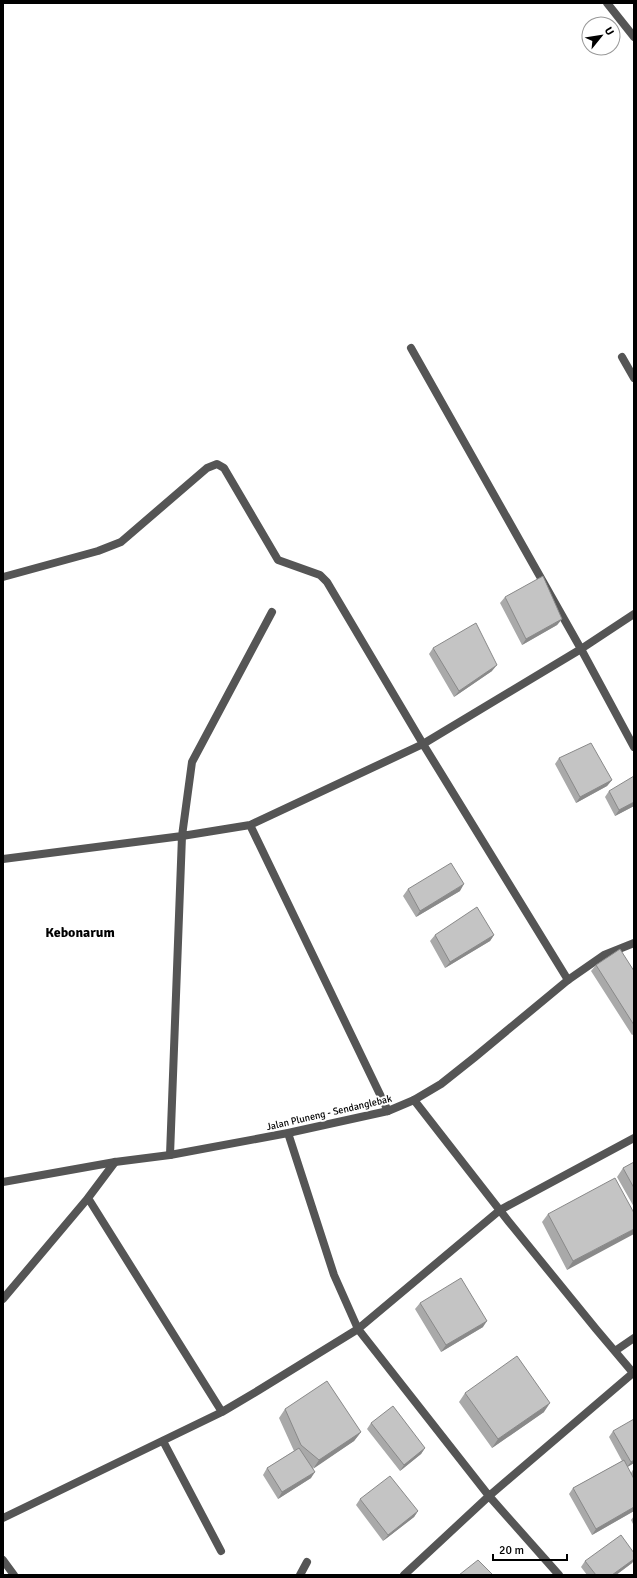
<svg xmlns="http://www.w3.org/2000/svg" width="637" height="1578" font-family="Signika,sans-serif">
	<rect width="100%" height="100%" fill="#fff"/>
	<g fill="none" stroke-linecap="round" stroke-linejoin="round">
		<path stroke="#555" stroke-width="8" d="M607,3L634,37
			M411,348L581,649L634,747
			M622,357L634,378
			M3,577L98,551L121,542L207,468L217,464L224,468L278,560L320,575L327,582L423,744L568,980
			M250,825L388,1111
			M3,859L182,836L250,825L423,744L581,649L634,614
			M414,1100L509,1222L596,1329L634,1374
			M288,1133L334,1275L358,1329L489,1496L559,1575
			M170,1155L182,836L192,762L272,612
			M88,1198L222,1412
			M3,1299L88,1198L115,1162
			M615,1351L634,1338
			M163,1441L221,1551
			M3,1518L222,1412L259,1390L358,1329L500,1210L634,1138
			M3,1560L14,1575
			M300,1575L307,1562
			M404,1575L489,1496L633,1373"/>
		<path stroke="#555" stroke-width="8" d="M3,1182L115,1162L170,1155L288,1133L388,1111L414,1100L441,1084L475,1057L568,980L604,955L634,943"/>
	</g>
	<path fill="#a9a9a9" d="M505,597L562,619L557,625L522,645L500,603Z
		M433,648L492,671L454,697L429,654Z
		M559,758L612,780L607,786L576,803L555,764Z
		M609,791L634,806L615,816L605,797Z
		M408,889L460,891L416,917L403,896Z
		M435,935H494L490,941L445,968L430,941Z
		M596,965L634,971V1034L632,1035L591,971Z
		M634,1162V1207L617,1177L623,1168Z
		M634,1213L567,1270L542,1222L548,1214Z
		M420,1303L483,1327L441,1352L415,1309Z
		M465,1393L544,1412L492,1448L459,1402Z
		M285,1409L361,1432L354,1441L313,1468L311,1478L278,1499L263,1475L267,1468L294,1451L279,1418Z
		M371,1423L425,1448L421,1454L400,1471L367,1429Z
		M613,1431L634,1463L627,1467L631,1473L634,1468V1511L592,1535L569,1494L573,1488L622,1461L609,1437Z
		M360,1499L418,1511L414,1517L383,1541L356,1505Z
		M634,1516V1526L631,1520Z
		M634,1553V1560L632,1563L616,1575H587L581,1567L585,1561Z"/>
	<path fill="#898989" d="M562,619L557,625L522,645L526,639Z
		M497,665L492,671L454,697L459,691Z
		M612,780L607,786L576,803L580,797Z
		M634,802V806L615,816L619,810Z
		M464,884L460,891L416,917L420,911Z
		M494,935L490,941L445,968L450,962Z
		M634,1229V1234L567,1270L573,1261Z
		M487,1321L483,1327L441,1352L446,1345Z
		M550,1403L544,1412L492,1448L498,1439Z
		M361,1432L354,1441L313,1469L319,1460Z
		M425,1448L421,1454L400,1471L404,1465Z
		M634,1460V1463L626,1468L631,1462Z
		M315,1472L311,1478L278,1499L282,1492Z
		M634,1507V1511L592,1535L596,1529Z
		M418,1511L414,1517L383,1541L388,1535Z
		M634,1559V1560L632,1563L616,1575H612Z"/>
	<path fill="#c4c4c4" stroke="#898989" d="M543,576L562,619L526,639L505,597Z
		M476,623L497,665L459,691L433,648Z
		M591,743L612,780L580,797L559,758Z
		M634,776V802L619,810L609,791Z
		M451,863L464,884L420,911L408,889Z
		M477,907L494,935L450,962L435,935Z
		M620,949L634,971V1025L596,965Z
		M634,1162V1188L623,1168Z
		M615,1178L634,1213V1229L573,1261L548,1214Z
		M461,1278L487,1321L446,1345L420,1303Z
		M517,1356L550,1403L498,1439L465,1393Z
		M327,1381L361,1432L319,1460L301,1445L285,1409Z
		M393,1406L425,1448L404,1465L371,1423Z
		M634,1419V1460L631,1462L613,1431Z
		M299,1448L315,1472L282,1492L267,1468Z
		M624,1460L634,1479V1507L596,1529L573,1488Z
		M390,1476L418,1511L388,1535L360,1499Z
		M621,1535L634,1553V1559L612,1575H596L585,1561Z
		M478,1560L493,1575H459Z"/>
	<g text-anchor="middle" stroke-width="4" stroke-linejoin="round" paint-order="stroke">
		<g font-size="10" fill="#000" stroke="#fff">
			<text transform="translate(329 1112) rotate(-13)" y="4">Jalan Pluneng - Sendanglebak</text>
		</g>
		<g font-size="14" font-weight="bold" fill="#000" stroke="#fff">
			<text x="80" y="937">Kebonarum</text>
		</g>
	</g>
	<rect width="637" height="1578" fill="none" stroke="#000000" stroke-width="8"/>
	<g transform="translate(601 36) rotate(60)"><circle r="19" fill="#ffffff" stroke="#999999"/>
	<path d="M0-3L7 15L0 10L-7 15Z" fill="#000000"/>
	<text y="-6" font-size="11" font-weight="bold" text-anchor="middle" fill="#000000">U</text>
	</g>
	<path d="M493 1554v6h74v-6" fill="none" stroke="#000000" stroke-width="2"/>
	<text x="499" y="1554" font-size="12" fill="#000000" stroke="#ffffff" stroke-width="3" paint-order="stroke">20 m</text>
</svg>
